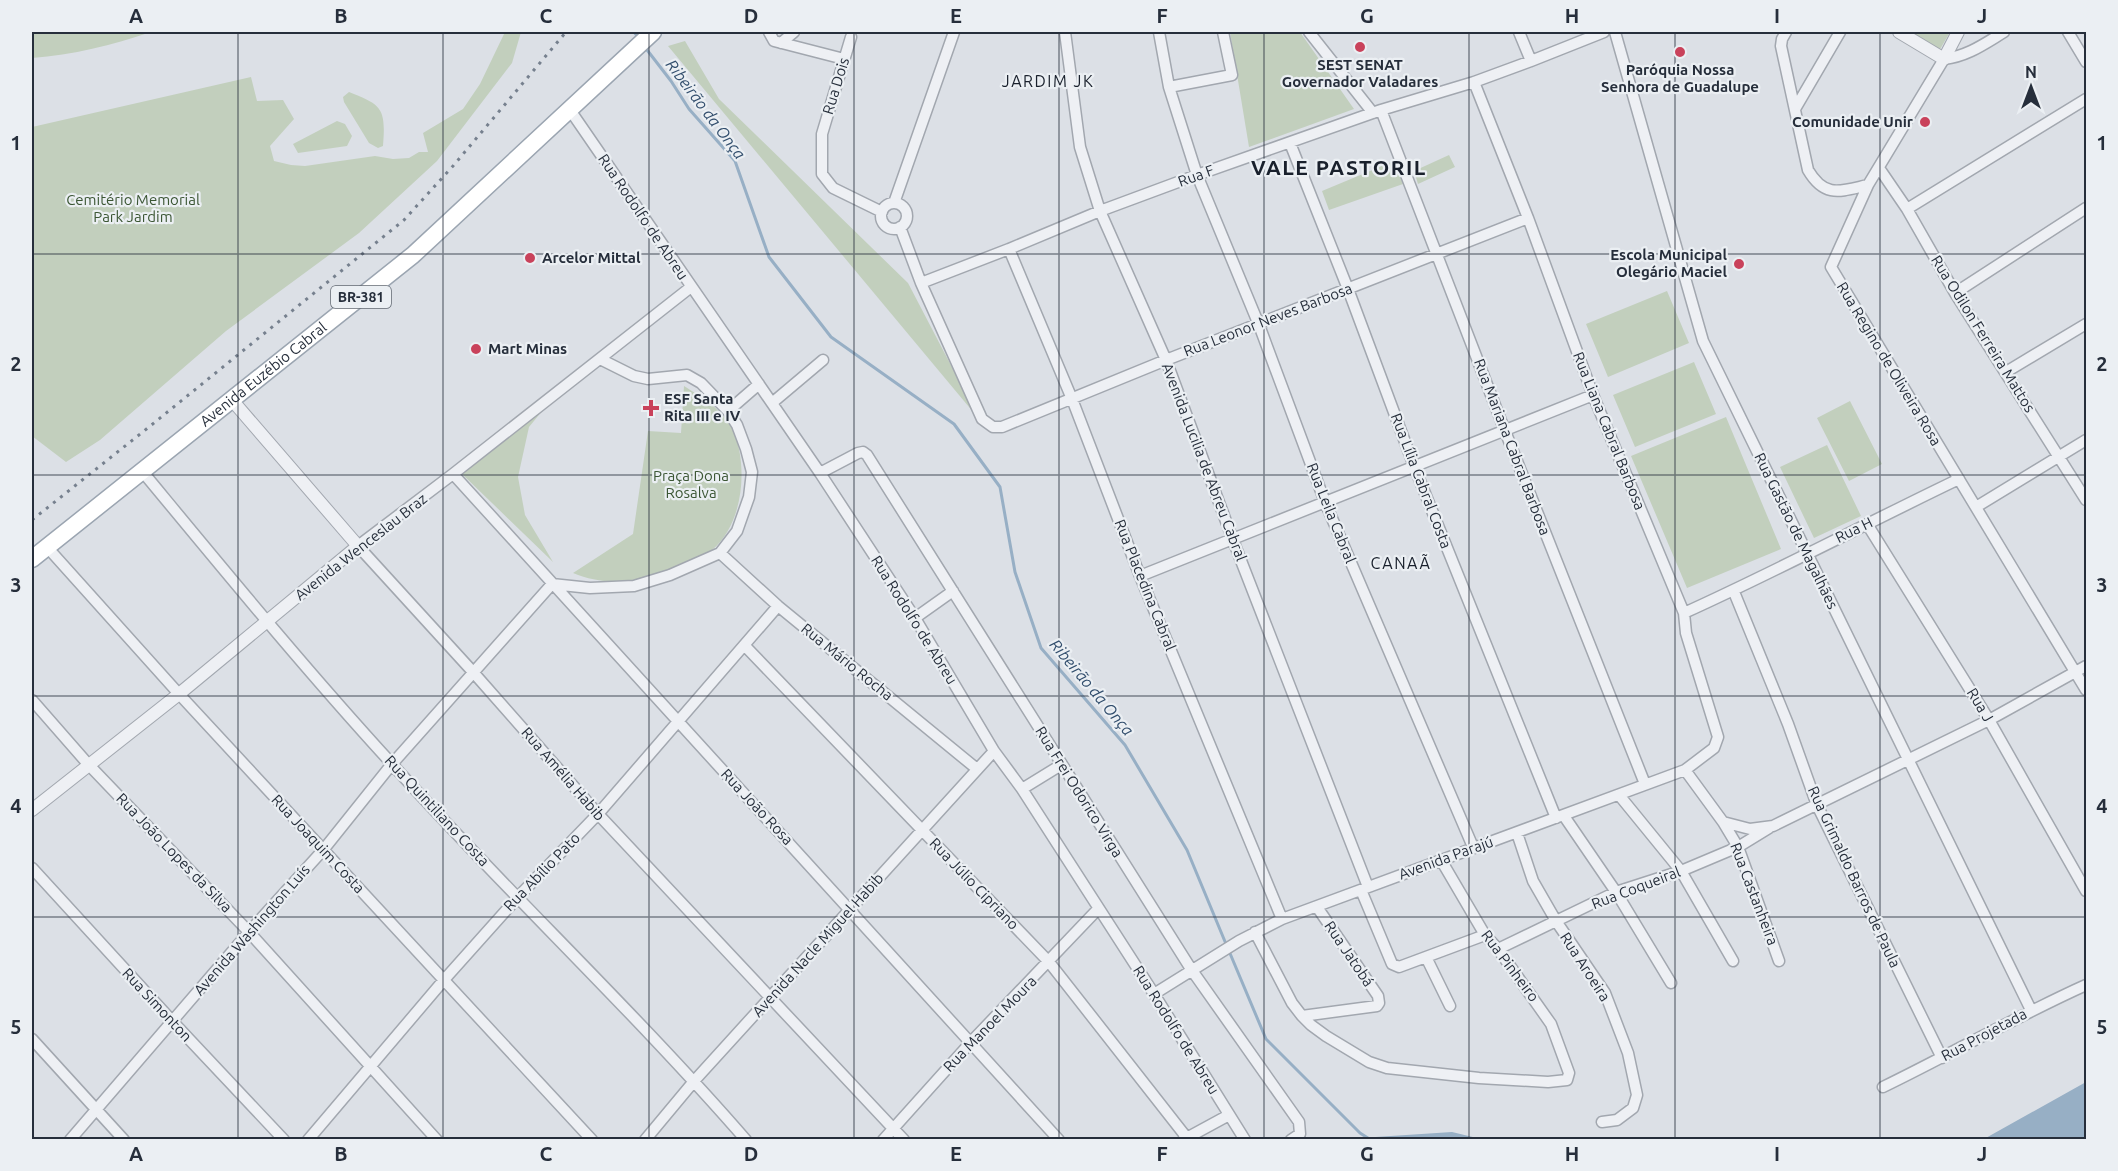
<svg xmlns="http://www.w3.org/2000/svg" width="2118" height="1171" font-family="Ubuntu,sans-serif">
	<rect width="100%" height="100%" fill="#dce0e6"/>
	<path fill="#c2cfbd" d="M32,32H151C112,45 73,55 32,58Z
		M505,32H521L512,63L437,161L359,233L226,331L100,440L66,462L32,436V127L251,77L257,101L283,100L294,119L270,146L274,161L291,165L305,166L375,156L393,159L409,158L419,152H428L423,133L463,109L480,84Z
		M1230,32H1300L1354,109L1249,147Z
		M1907,32H1950L1939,51Z
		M685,41L719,99L908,283L979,419L668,46Z
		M349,92C382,105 386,108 383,146L378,148L369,143L344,102L343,97Z
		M337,121L345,124L352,136L347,146L298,153L293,144Z
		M1449,155L1455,167L1418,184L1414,171Z
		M1394,161L1403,184L1329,210L1322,191Z
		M1667,291L1689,343L1608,377L1586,324Z
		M1694,362L1716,414L1635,447L1613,395Z
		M684,386C701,397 722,409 732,428C749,463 744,524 712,550C700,560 680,565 666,570C635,583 604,586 573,573L633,534L648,431L681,433Z
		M1850,401L1882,464L1849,481L1817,418Z
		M543,410L529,427L518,477L525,515L553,562L462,474Z
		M1726,417L1781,549L1687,588L1631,456Z
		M1827,445L1861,516L1814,538L1780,467Z"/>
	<path fill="#97afc5" d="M2086,1082V1139H1984Z
		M1452,1132L1481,1139H1345Z"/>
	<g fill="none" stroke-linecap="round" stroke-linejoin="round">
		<path stroke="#97afc5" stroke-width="3" d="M634,32L639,38
			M644,46L671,81L689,109L735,161L769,257L831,337L954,424L1000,487L1015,572L1041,648L1125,745L1187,850L1226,944
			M1229,951L1266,1039L1360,1133L1371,1140"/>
		<defs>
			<path id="minor" d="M769,32L774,41L844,59
				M1065,32L1080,147L1100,211L1166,360L1233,540L1368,887
				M1159,32L1169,87L1197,175L1259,325L1325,502L1473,847
				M1309,32L1373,113
				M1519,32L1531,61
				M1615,32L1703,341L2031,1010
				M1786,32L1782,39L1781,46L1808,170C1825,199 1841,191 1868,185
				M2004,32C1984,44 1968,56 1944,59L1868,185L1831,267L2086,690
				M2068,32L2086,62
				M851,37L822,134V174L833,188L882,212
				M781,43L794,32
				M1169,87L1232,75L1223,32
				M1795,109L1840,32
				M570,110L820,473L915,618L994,751L1022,789L1154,994L1245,1140
				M1381,110L1505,431L1645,784
				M1290,143L1348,289L1414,466L1556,818
				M1879,168L1907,209L1955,293L2086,500
				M894,203L954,32
				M881 216a13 13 0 1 1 26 0a13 13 0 1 1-26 0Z
				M1907,209L2086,99
				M900,227L921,283L982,419L993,427H1002L1166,360L1528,218
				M1009,249L1072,399L1140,576L1282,919
				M921,283L1009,249L1100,211L1197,175L1381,110L1474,82L1531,61L1604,32
				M691,287L453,474L358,546L473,672L598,814L904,1140
				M1955,293L2086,208
				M2006,372L2086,324
				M772,403L823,360
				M728,411L759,384
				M142,471C224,570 305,669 392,764C507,892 633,1010 746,1140
				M820,473L858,453L863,452L867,455L1191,969L1299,1122L1300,1134L1291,1140
				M453,474L1059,1140
				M1976,507L2086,440
				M1867,524L1989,720L2086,891
				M47,547L179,694L592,1140
				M720,553L778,606L977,769
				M1140,576L1593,395
				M1734,592L1788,724L1817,805L1942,1058
				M1684,613C1777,571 1867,523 1959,479
				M915,618L953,591
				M745,646L1049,962L1187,1138
				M32,700L88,764L249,932L437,1140
				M1685,770L1723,822L1738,847L1779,961
				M1022,789L1061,765
				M1619,795L1681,871L1733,961
				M1564,816L1616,892L1671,983
				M1723,822L1750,829L1773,826L1989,720L2086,666
				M1517,833L1533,881L1556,921L1605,993L1628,1053L1637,1095L1633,1108L1617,1120L1602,1122
				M32,868L172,1021L284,1140
				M1361,890L1392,964L1399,967L1485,935
				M1255,932L1292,1003L1302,1016L1311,1025L1326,1036L1369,1062L1387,1068L1479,1078L1548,1082L1567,1080L1569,1073L1551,1024L1498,949L1485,935L1441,860
				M1498,949L1616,892L1681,871L1738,847L1769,828
				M1426,957L1450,1006
				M1154,994L1239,941L1282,919L1685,770L1714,748L1718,737L1686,633L1684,613L1593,395L1528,218L1474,82
				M1302,1016L1377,1006L1379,1003L1378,996L1317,907
				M32,1039L124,1140
				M1883,1087C1951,1054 2017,1016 2086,985
				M70,1140L249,932L324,849L392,764L552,584L590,588L634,586L670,575L720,553L737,531L749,497L752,472L746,449L737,425L728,411L701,383L687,375L648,379L634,376L600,359
				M308,1140L443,981L518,897L598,814L778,606
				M645,1140L695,1080L994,751
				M883,1140L971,1042L1098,909
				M1183,1140L1229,1115"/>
			<path id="tertiary" d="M1899,32L1944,59L1958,32
				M32,810L179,694L358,546L232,400"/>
			<g id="primary">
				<path id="s1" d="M32,559L413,255L653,32"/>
			</g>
		</defs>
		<use href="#minor" stroke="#a2a7af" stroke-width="13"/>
		<use href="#tertiary" stroke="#a2a7af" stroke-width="14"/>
		<use href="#primary" stroke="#9ba5b1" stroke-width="19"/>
		<use href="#minor" stroke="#eef0f4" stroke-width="10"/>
		<use href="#tertiary" stroke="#eef0f4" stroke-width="12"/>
		<use href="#primary" stroke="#fff" stroke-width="16"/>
		<path stroke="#76808e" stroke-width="3" stroke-dasharray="3 6" stroke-linecap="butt" d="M32,520L149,427L404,220L453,166L566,32"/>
	</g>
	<path fill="none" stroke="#262e3b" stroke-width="1.5" stroke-opacity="0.55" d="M238,32V1140M443,32V1140M649,32V1140M854,32V1140M1059,32V1140M1264,32V1140M1469,32V1140M1675,32V1140M1880,32V1140M32,254H2086M32,475H2086M32,696H2086M32,917H2086"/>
	<g fill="#c9425b" stroke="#ebeff3" stroke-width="2">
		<circle cx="1360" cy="47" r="6"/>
		<circle cx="1680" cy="52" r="6"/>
		<circle cx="1925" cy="122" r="6"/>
		<circle cx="530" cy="258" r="6"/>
		<circle cx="1739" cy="264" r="6"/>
		<circle cx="476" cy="349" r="6"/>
		<path d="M648 399h6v6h6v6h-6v6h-6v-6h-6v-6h6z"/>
	</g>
	<g text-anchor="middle" stroke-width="4.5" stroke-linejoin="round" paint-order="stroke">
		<rect fill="#ebeff3" stroke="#616872" stroke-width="1.5" x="331" y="286" width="60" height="22" rx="4.5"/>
		<g font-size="14" font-weight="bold" fill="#262e3b">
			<text x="361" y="302">BR-381</text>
		</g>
		<g font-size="15" font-weight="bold" fill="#262e3b" stroke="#ebeff3" text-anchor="start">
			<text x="1360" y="70" text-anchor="middle">SEST SENAT<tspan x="1360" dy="17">Governador Valadares</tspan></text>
			<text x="1680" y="75" text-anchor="middle">Paróquia Nossa<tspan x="1680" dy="17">Senhora de Guadalupe</tspan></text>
			<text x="1913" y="127" text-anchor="end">Comunidade Unir</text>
			<text x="1727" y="260" text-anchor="end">Escola Municipal<tspan x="1727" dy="17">Olegário Maciel</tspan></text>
			<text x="542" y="263">Arcelor Mittal</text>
			<text x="488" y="354">Mart Minas</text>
			<text x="664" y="404">ESF Santa<tspan x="664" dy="17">Rita III e IV</tspan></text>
		</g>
		<g font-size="15" fill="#262e3b" stroke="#ebeff3">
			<text transform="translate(836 86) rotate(-73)" y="5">Rua Dois</text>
			<text transform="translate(1196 176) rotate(-20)" y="5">Rua F</text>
			<text transform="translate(643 217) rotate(56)" y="5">Rua Rodolfo de Abreu</text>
			<text transform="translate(1268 320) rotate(-21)" y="5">Rua Leonor Neves Barbosa</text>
			<text transform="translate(1983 334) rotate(58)" y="5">Rua Odilon Ferreira Mattos</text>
			<text transform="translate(1889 364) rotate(59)" y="5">Rua Regino de Oliveira Rosa</text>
			<text dy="5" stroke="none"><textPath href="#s1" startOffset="296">Avenida Euzébio Cabral</textPath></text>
			<text transform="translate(1609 431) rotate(68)" y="5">Rua Liana Cabral Barbosa</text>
			<text transform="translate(1512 447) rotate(69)" y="5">Rua Mariana Cabral Barbosa</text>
			<text transform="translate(1204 462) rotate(69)" y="5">Avenida Lucilia de Abreu Cabral</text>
			<text transform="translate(1421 481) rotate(69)" y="5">Rua Lília Cabral Costa</text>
			<text transform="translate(1331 513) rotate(68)" y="5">Rua Leila Cabral</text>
			<text transform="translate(1854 530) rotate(-26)" y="5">Rua H</text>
			<text transform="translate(1796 531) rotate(64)" y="5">Rua Gastão de Magalhães</text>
			<text transform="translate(361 547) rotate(-38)" y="5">Avenida Wenceslau Braz</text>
			<text transform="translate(1145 585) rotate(68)" y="5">Rua Placedina Cabral</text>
			<text transform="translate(914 620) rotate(58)" y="5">Rua Rodolfo de Abreu</text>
			<text transform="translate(847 662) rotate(39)" y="5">Rua Mário Rocha</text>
			<text transform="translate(1980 705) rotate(59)" y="5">Rua J</text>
			<text transform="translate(563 774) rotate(49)" y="5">Rua Amélia Habib</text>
			<text transform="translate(1079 792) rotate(58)" y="5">Rua Frei Odorico Virga</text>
			<text transform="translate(757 807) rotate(47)" y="5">Rua João Rosa</text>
			<text transform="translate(437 811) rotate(47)" y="5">Rua Quintiliano Costa</text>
			<text transform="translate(318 844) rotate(47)" y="5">Rua Joaquim Costa</text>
			<text transform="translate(174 853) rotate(46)" y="5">Rua João Lopes da Silva</text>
			<text transform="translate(1446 858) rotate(-20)" y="5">Avenida Parajú</text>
			<text transform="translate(542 872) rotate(-46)" y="5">Rua Abílio Pato</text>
			<text transform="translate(1854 877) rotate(65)" y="5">Rua Grimaldo Barros de Paula</text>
			<text transform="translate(974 884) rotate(46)" y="5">Rua Júlio Cipriano</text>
			<text transform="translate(1636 888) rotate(-21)" y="5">Rua Coqueiral</text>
			<text transform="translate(1754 894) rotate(69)" y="5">Rua Castanheira</text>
			<text transform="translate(252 930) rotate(-49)" y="5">Avenida Washington Luís</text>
			<text transform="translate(818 945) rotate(-48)" y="5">Avenida Nacle Miguel Habib</text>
			<text transform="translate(1349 954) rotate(56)" y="5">Rua Jatobá</text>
			<text transform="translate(1510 966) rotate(53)" y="5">Rua Pinheiro</text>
			<text transform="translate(1585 967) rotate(57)" y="5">Rua Aroeira</text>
			<text transform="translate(157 1005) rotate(47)" y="5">Rua Simonton</text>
			<text transform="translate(990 1024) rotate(-46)" y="5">Rua Manoel Moura</text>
			<text transform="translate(1176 1030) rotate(58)" y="5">Rua Rodolfo de Abreu</text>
			<text transform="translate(1984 1035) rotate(-28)" y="5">Rua Projetada</text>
		</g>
		<g font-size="15" fill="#3b5634" stroke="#ebeff3">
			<text x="133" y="205">Cemitério Memorial<tspan x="133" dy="17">Park Jardim</tspan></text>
			<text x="691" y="481">Praça Dona<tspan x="691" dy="17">Rosalva</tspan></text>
		</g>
		<g font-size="16" letter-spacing="1.5" fill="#19202c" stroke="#ebeff3">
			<text x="1048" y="87">JARDIM JK</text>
			<text x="1401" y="569">CANAÃ</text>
		</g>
		<g font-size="16" font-style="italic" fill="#324e6d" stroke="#ebeff3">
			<text transform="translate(706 109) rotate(53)" y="6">Ribeirão da Onça</text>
			<text transform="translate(1092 687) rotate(50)" y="6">Ribeirão da Onça</text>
		</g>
		<g font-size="21" font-weight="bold" letter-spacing="1.5" fill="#19202c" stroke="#ebeff3">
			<text x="1339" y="175">VALE PASTORIL</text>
		</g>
	</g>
	<rect width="2118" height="1171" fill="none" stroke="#ebeff3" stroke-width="66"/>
	<g transform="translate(2031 87)" stroke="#ebeff3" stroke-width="4.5" paint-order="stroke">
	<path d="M0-4.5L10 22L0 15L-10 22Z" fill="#262e3b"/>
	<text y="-9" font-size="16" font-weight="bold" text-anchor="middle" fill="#262e3b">N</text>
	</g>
	<rect x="33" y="33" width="2052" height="1105" fill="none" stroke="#262e3b" stroke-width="2"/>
	<g font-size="20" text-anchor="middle" font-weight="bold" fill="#262e3b">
		<text x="136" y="23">A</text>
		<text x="341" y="23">B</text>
		<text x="546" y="23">C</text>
		<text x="751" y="23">D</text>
		<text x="956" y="23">E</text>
		<text x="1162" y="23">F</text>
		<text x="1367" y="23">G</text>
		<text x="1572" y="23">H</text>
		<text x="1777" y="23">I</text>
		<text x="1982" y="23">J</text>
		<text x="16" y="150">1</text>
		<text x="2102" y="150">1</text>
		<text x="16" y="371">2</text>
		<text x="2102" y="371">2</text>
		<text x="16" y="592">3</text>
		<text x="2102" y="592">3</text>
		<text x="16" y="813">4</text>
		<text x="2102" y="813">4</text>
		<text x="16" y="1034">5</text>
		<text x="2102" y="1034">5</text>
		<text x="136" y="1161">A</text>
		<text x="341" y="1161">B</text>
		<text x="546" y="1161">C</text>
		<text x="751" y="1161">D</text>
		<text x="956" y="1161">E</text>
		<text x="1162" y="1161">F</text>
		<text x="1367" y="1161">G</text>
		<text x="1572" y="1161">H</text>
		<text x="1777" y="1161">I</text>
		<text x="1982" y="1161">J</text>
	</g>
</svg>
